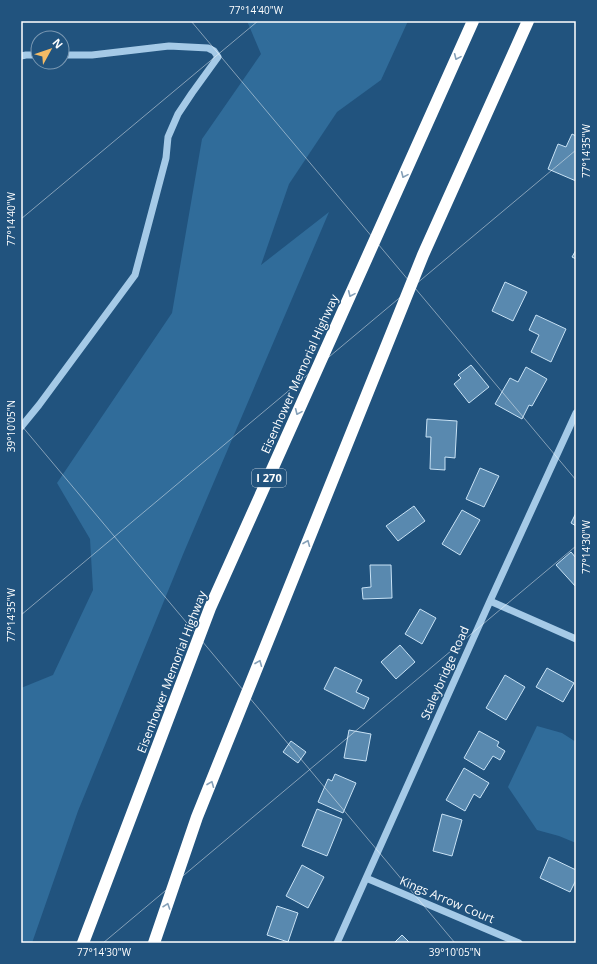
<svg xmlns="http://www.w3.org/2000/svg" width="597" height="964" font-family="'Open Sans',sans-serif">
	<rect width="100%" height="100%" fill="#21537e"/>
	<path fill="#306c9a" d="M247,21H408L381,80L337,112L289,184L261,265L329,212L184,552L78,811L32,943H21V688L53,675L93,590L90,539L57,483L172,313L202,139L261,54Z
		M537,726L562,733L576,742V843L559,836L537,830L508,787Z"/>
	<path fill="#5989af" stroke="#c8e2f5" d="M572,134L576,136V181L548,169L558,144L566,147Z
		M576,250V259L572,257Z
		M505,282L527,292L513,321L492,311Z
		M536,315L566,329L551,362L531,352L539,335L529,330Z
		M471,365L489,387L469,403L454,384L461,378L458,375Z
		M526,367L547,379L532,406L529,405L522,419L495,404L510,378L518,382Z
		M427,419L457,421L455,458L445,457V470L430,469L431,437H426Z
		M480,468L499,476L484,507L466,499Z
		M414,506L425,521L398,541L386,526Z
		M462,510L480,520L460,555L442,544Z
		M576,513V526L571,523Z
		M571,552L576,558V587L556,565Z
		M370,565H391L392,598L363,599L362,588L371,587Z
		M420,609L436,618L422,644L405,634Z
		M400,645L415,662L396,679L381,662Z
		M335,667L362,680L356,692L369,698L364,709L324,689Z
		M547,668L574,683L563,702L536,687Z
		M505,675L525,687L506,720L486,708Z
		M349,730L371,734L366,761L344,758Z
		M479,731L499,742L497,746L505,751L500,760L493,756L484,770L464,758Z
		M291,741L306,752L298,763L283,752Z
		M464,768L489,783L480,798L474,794L465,811L446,800Z
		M335,774L356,783L343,813L318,802L328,779L332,781Z
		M317,809L342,819L327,856L302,846Z
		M442,814L462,820L452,856L433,851Z
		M549,857L576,870V880L570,892L540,878Z
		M302,865L324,877L308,908L286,896Z
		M277,906L298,913L288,942L267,935Z
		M402,935L410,943H394Z"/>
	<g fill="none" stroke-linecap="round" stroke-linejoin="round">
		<path stroke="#a5cae7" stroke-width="7" d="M21,56L26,55H38
			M21,427L39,405L135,275L166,158L168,137L178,114L192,93L218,57L214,51L208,48L169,46L92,55H62
			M490,601L576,639
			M366,878L519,943
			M337,943L490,601L576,413"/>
		<path stroke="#fff" stroke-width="12" d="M83,943L210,608L473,21
			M154,943L197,817L423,255L528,21"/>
	</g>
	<defs><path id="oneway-chevron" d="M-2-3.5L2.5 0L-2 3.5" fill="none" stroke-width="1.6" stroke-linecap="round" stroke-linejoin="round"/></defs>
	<g stroke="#85a0b8">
		<use href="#oneway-chevron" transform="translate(457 57) rotate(114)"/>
		<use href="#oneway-chevron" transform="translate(404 175) rotate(114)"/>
		<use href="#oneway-chevron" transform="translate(351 294) rotate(114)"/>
		<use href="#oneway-chevron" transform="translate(298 412) rotate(114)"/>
		<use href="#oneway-chevron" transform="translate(307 543) rotate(-68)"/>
		<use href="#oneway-chevron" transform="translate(259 663) rotate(-68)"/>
		<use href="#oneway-chevron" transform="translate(211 784) rotate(-68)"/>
		<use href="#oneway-chevron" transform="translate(167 906) rotate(-71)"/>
	</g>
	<path fill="none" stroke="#fff" stroke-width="1" stroke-opacity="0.45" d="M191,21L576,480M21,219L258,21M21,425L455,943M21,615L576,150M103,943L576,546M575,943L576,942"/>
	<g text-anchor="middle" stroke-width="3" stroke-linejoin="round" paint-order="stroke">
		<rect fill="#21537e" stroke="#bccbd8" stroke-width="1" x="252" y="469" width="34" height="18" rx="3"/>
		<g font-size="11" font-weight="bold" fill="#fff">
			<text x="269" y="482">I 270</text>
		</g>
		<g font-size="12" fill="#fff" stroke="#21537e">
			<text transform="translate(300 374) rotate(-66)" y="4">Eisenhower Memorial Highway</text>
			<text transform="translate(172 672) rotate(-69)" y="4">Eisenhower Memorial Highway</text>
			<text transform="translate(445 673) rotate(-66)" y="4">Staleybridge Road</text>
			<text transform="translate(447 900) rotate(23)" y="4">Kings Arrow Court</text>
		</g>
	</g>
	<rect width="597" height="964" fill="none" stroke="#21537e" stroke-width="44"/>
	<g transform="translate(50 50) rotate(50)"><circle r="19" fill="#21537e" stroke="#7a98b2"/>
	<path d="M0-3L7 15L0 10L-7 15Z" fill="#f4bb66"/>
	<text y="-6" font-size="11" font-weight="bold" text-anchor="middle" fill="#ffffff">N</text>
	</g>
	<rect x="22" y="22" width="553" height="920" fill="none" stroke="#fff" stroke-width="1.5"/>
	<g font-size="10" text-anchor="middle" fill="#fff">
		<text x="256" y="14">77°14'40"W</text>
		<text transform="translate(586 151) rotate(-90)" y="4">77°14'35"W</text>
		<text transform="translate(11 219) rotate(-90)" y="4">77°14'40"W</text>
		<text transform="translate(11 426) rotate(-90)" y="4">39°10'05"N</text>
		<text transform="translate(586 547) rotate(-90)" y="4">77°14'30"W</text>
		<text transform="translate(11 615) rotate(-90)" y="4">77°14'35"W</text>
		<text x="104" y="956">77°14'30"W</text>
		<text x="455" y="956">39°10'05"N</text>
	</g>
</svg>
